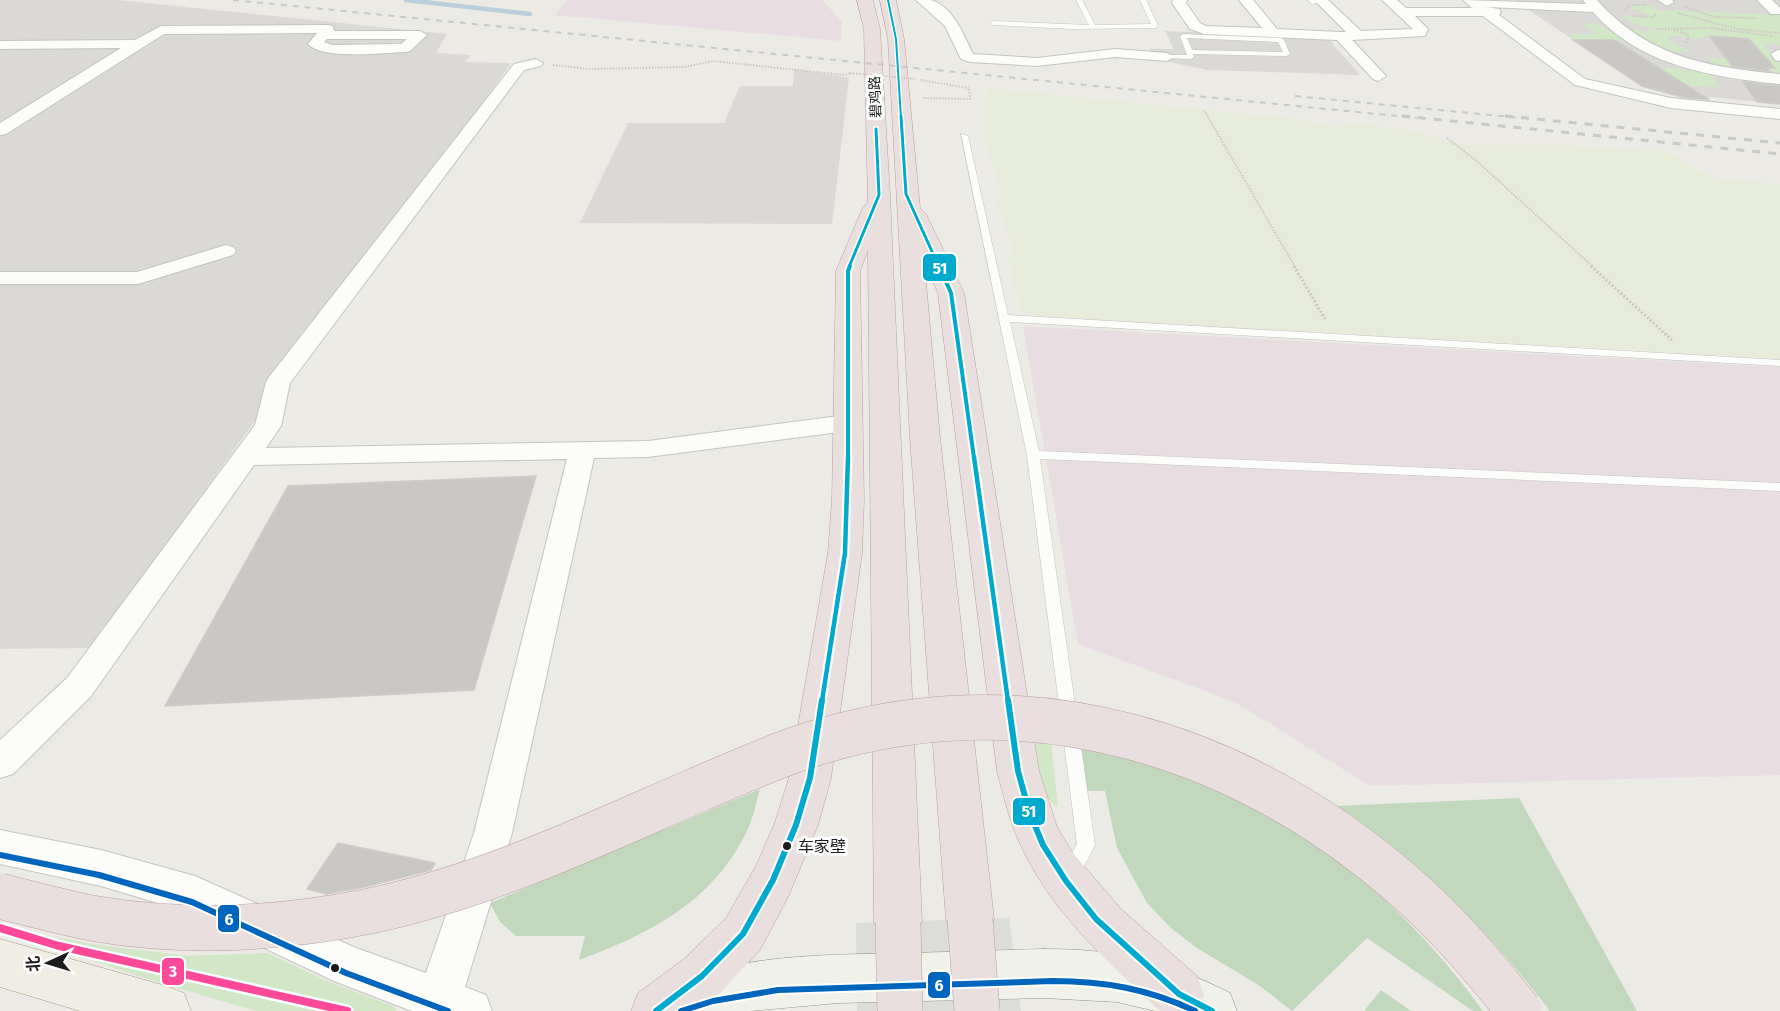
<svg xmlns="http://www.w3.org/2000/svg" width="1780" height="1011" font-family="'Fira Sans','Noto Sans SC',sans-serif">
	<rect width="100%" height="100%" fill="#ebeae5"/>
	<path fill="#dad9d6" d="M0,0H118L447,34L436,53L471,55L464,62L511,63L92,648L0,649Z
		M1514,0H1780V104L1668,93L1642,86Z
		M1165,31L1327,37L1360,75L1207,70L1156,59L1150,49H1174Z
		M794,69L849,78L832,224L580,223L628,123H724L740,86H793Z"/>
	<path fill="#e8dee2" d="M568,0H823L842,22L841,41L555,15Z
		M1023,326L1780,367V775L1370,786L1235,702L1078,644Z"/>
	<path fill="#e7ebd9" d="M986,88L1305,120L1315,125L1341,127L1345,122L1407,130L1462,145H1567L1598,149L1669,151L1692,168L1719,179L1780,184V359L1038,316L1020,309L1008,257L1014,251L996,201L1002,197L984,134Z"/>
	<path fill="#d1e7c5" d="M1631,5L1653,6L1657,10L1780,15V45L1763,44L1780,62V76C1757,77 1722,76 1707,57L1728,59L1738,71L1772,74L1767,68L1774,67L1769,63L1762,62L1751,49H1758L1754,45L1747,44L1741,38L1710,36L1697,39L1674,36L1667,39L1690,51L1688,52C1665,53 1635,44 1619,26L1649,33V30L1657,29L1633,24L1624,16L1649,18L1647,14L1634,9Z
		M1587,23H1596L1629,41L1616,40L1624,46H1617L1607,40H1573L1570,34H1597L1583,25L1588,24Z
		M1659,68L1687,69L1711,74L1721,88L1662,83V70Z
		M1035,740L1051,741L1058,807C1038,795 1039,760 1035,740Z
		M31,932L91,944L187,956L267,953L327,981L393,1006L397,1011H256L148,979L24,938Z"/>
	<path fill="#c1d8bc" d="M1079,743C1111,749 1140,760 1170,771C1190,779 1211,784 1230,794C1332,843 1417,920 1483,1011H1473L1367,938L1292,1011L1260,986L1197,948L1171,928L1147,903L1117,848L1105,791H1087Z
		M760,789C757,800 754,813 750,824C718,899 652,933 579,960L585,936H516L500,922L490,903Z
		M1519,798L1637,1011H1550C1506,954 1455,898 1399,852C1379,835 1357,821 1336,806Z
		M1381,990L1411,1011H1364Z"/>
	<path fill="#dcdcd9" d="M1009,918L1021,1011H857L856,923Z"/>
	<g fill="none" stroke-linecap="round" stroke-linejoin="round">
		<path stroke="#bacedc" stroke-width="4.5" d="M406,0L530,14"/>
	</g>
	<path fill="#c9c8c4" stroke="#ceccc7" stroke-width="1.5" d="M1710,36L1749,39L1775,68H1767L1770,71L1732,66Z
		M1573,40H1614L1710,100L1682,97L1642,86Z
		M1743,82L1780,86V104L1757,102Z
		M536,476L474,690L165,706L288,486Z
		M338,843L435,863L431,870L365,887L327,894L307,889Z"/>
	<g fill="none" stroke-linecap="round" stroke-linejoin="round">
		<defs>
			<path id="lane" d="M1076,0H1082L1095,25L1151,24L1140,0H1146L1158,26L1155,28L1073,29L993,25L990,23L993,21L1089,25Z
				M1308,0H1314L1317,3L1312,4Z
				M1183,34L1281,38L1284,40L1290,54L1287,56L1193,54L1194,57L1191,59L1165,58L1167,55H1187L1180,36ZM1187,38L1278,42L1283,52L1192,50Z
				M961,134L968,136L1008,315L1780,360V366L1010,322L1039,451L1780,483V491L1040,459L1095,845L1077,880L1070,883L1063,880L1061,874L1077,844L1027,455Z"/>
			<path id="street" d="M916,0C921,0 927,0 931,0C954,7 964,36 973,54L1037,58L1115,49L1167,53L1174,57L1167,61L1115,57L1037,66L970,62L961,59L945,26Z
				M1173,0H1187L1186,3L1200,23L1206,26L1262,28L1239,0H1253L1277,29L1341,32H1346L1314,0H1328L1361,31L1413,29L1382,0H1397L1406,8H1472L1463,0L1586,4L1583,0H1597C1648,57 1707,67 1780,74V84C1712,77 1640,66 1593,12L1487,7L1499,9L1501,12L1499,15L1585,79L1671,98L1780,109V119L1671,108L1575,85L1483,16H1415L1428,29L1425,36L1352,40L1386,76L1378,81L1373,79L1337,40L1204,34L1190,29L1172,3Z
				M1658,0H1672L1674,2L1667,6Z
				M1757,0H1772L1780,8V14H1771Z
				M328,25L333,26L334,31H420L427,35L410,51L405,52C383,53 323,60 308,44L317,33L164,34L6,134L0,135V123L121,48L0,49V41L135,40L161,26ZM327,39H407L401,44L332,45L324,42Z
				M1778,50H1780V61L1775,60L1771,54Z
				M536,59L543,63L541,66L524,70L290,383L281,426L266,448L648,441L847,415L856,417L860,423L856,429L847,431L648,457L594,458L512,833L465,987L486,995L492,1011H412L334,981L188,912L101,886L0,864V830L101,850L195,876L356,948L426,973L474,833L567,459L254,465L91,696L13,774L0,778V740L67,678L255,425L266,382L269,377L514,64Z
				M226,245L233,247L236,251L233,255L138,284H0V272H137Z"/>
			<path id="secondary" d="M1044,949C1117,949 1165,960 1230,993L1237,1011H1155L1117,1002L1044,998L838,1003L750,1011H635L642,993C736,954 812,955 911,953C955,952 1000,950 1044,949Z"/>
			<path id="primary" d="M0,939L166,986L184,993L191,1011H80L0,987Z"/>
			<path id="highway" d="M857,0H873L880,29L890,195L922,922L915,938L898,945L881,938L874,922L868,250L860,271L864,500L862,553L831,778L818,825L789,895L760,950L720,993L697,1011H631L638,993L684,959L726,918L756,866L774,825L789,778L828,553L832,500L836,271L863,207L868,202L864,29Z
				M880,0H896L904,39L920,208L926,214L964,293L1039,771L1057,827L1072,852L1121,909L1197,976L1204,994L1197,1011H1160C1104,959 1048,909 1017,837C1008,816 1003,793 997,771L938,293L924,261L940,438L994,919L987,935L970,942L953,935L946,919L910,438L888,39Z"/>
		</defs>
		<use href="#lane" stroke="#c3c3c1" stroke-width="1"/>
		<use href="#street" stroke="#c3c3c1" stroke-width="2"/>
		<use href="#secondary" stroke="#8e937f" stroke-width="1"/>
		<use href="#primary" stroke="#9f9c84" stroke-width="1"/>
		<use href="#highway" stroke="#be9fa1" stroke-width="1"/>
		<path stroke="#d0c7c3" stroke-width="2" stroke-dasharray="1.5 1.5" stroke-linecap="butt" d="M1684,7L1715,17L1755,18
			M1626,10L1629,5H1647
			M1678,13L1737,29L1780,33
			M1634,16L1654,17L1656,13
			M1656,29L1710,28L1773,36
			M1674,30L1688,35V42H1684
			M553,65L590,69L684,67L713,61L844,75L850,73
			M920,80L969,88L970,99L922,98
			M1204,110L1295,267
			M1447,138L1478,162L1593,267"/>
		<path stroke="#d0c7c3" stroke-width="3" stroke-dasharray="2 2" stroke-linecap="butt" d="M1294,266L1325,319
			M1591,266L1672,340"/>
		<use href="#lane" fill="#fcfcfb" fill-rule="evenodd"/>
		<use href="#street" fill="#fcfcfb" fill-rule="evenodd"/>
		<use href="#secondary" fill="#f0f2ea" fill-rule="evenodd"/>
		<use href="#primary" fill="#efede4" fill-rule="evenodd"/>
		<use href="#highway" fill="#e8dfde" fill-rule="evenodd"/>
		<path stroke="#c9c9c8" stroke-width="2" stroke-dasharray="6 6" stroke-linecap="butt" d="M233,0L1417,118
			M1295,96L1521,118"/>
		<path stroke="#c9c9c8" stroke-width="3" stroke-dasharray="8 8" stroke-linecap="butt" d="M1402,116L1780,154
			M1505,116L1780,143"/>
		<defs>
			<path id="highway-bridge" d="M0,896C32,904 64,913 97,919C187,934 281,929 370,911C484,887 591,836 697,790C730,776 763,761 797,749C1025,671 1253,743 1425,905C1460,938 1490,974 1519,1011
				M970,919L977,1011
				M898,922L900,1011"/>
		</defs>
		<use href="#highway-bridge" stroke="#be9fa1" stroke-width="46" stroke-linecap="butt"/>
		<path stroke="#d0c7c3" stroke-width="2" stroke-dasharray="1.5 1.5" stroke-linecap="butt" d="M850,73L916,79"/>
		<use href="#highway-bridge" stroke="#e8dfde" stroke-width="45"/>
		<defs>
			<path id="bus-1-far4" d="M888,0L896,39L901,118"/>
			<path id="bus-1-far3" d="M901,116L906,194L939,267
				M849,267L879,195L876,129"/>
			<path id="bus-1-far2" d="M939,266L951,293L974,458
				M848,458V271L850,266"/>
			<path id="bus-1-far1" d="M974,457L1008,701
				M822,701L845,553L848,457"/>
			<path id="bus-1" d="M1008,700L1018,771L1029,811L1043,845L1066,881L1096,919L1179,994L1212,1011
				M656,1011L702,976L743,934L773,880L796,825L810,778L822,700"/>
			<path id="bus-2" d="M0,855L99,875L192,902L346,973L448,1011
				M681,1011L713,1001L778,990L1053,981C1104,981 1149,989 1195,1011"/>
		</defs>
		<use href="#bus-1-far4" stroke="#fff" stroke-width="4.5"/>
		<use href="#bus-1-far3" stroke="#fff" stroke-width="6"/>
		<use href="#bus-1-far2" stroke="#fff" stroke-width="8"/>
		<use href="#bus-1-far1" stroke="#fff" stroke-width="9"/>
		<use href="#bus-1" stroke="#fff" stroke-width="10"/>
		<use href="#bus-2" stroke="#fff" stroke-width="10"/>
		<use href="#bus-1-far4" stroke="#00a9ce" stroke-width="2"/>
		<use href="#bus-1-far3" stroke="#00a9ce" stroke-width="3"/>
		<use href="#bus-1-far2" stroke="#00a9ce" stroke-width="4"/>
		<use href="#bus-1-far1" stroke="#00a9ce" stroke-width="4.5"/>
		<use href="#bus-1" stroke="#00a9ce" stroke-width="6"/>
		<use href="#bus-2" stroke="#0065bd" stroke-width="6"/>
		<defs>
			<path id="metro-1" d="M0,928L59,946L347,1011"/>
		</defs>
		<use href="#metro-1" stroke="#fff" stroke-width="13"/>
		<use href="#metro-1" stroke="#fe4998" stroke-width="8"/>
	</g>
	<g fill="#1c1c1c" stroke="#fff" stroke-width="2">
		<circle cx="787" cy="846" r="5"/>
		<circle cx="335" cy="968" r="5"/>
	</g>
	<g text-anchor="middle" stroke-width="6" stroke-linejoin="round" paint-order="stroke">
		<g font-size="14" fill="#1c1c1c" stroke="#fff">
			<text transform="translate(875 97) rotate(-92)" y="5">碧鸡路</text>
		</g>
		<g font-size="16" fill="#1c1c1c" stroke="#fff" text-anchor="start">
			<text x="798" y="852">车家壁</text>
		</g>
	</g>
	<g stroke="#fff" stroke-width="2">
		<rect x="922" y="253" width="35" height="29" rx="6" fill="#00a9ce"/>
		<rect x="1012" y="797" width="34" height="29" rx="6" fill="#00a9ce"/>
		<rect x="217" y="904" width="23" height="29" rx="6" fill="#0065bd"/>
		<rect x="161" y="957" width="24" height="29" rx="6" fill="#fe4998"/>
		<rect x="927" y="971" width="24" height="28" rx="6" fill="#0065bd"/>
	</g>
	<g font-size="16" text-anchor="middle" font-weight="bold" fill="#fff">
		<text x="940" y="274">51</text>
		<text x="1029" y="817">51</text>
		<text x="229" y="925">6</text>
		<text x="173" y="977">3</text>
		<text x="939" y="991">6</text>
	</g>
	<g transform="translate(48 963) rotate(266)" stroke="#ffffff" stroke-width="4.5" paint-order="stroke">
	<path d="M0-4.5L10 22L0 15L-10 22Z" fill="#1c1c1c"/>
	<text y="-9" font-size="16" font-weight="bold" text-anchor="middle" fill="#1c1c1c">北</text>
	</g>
</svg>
